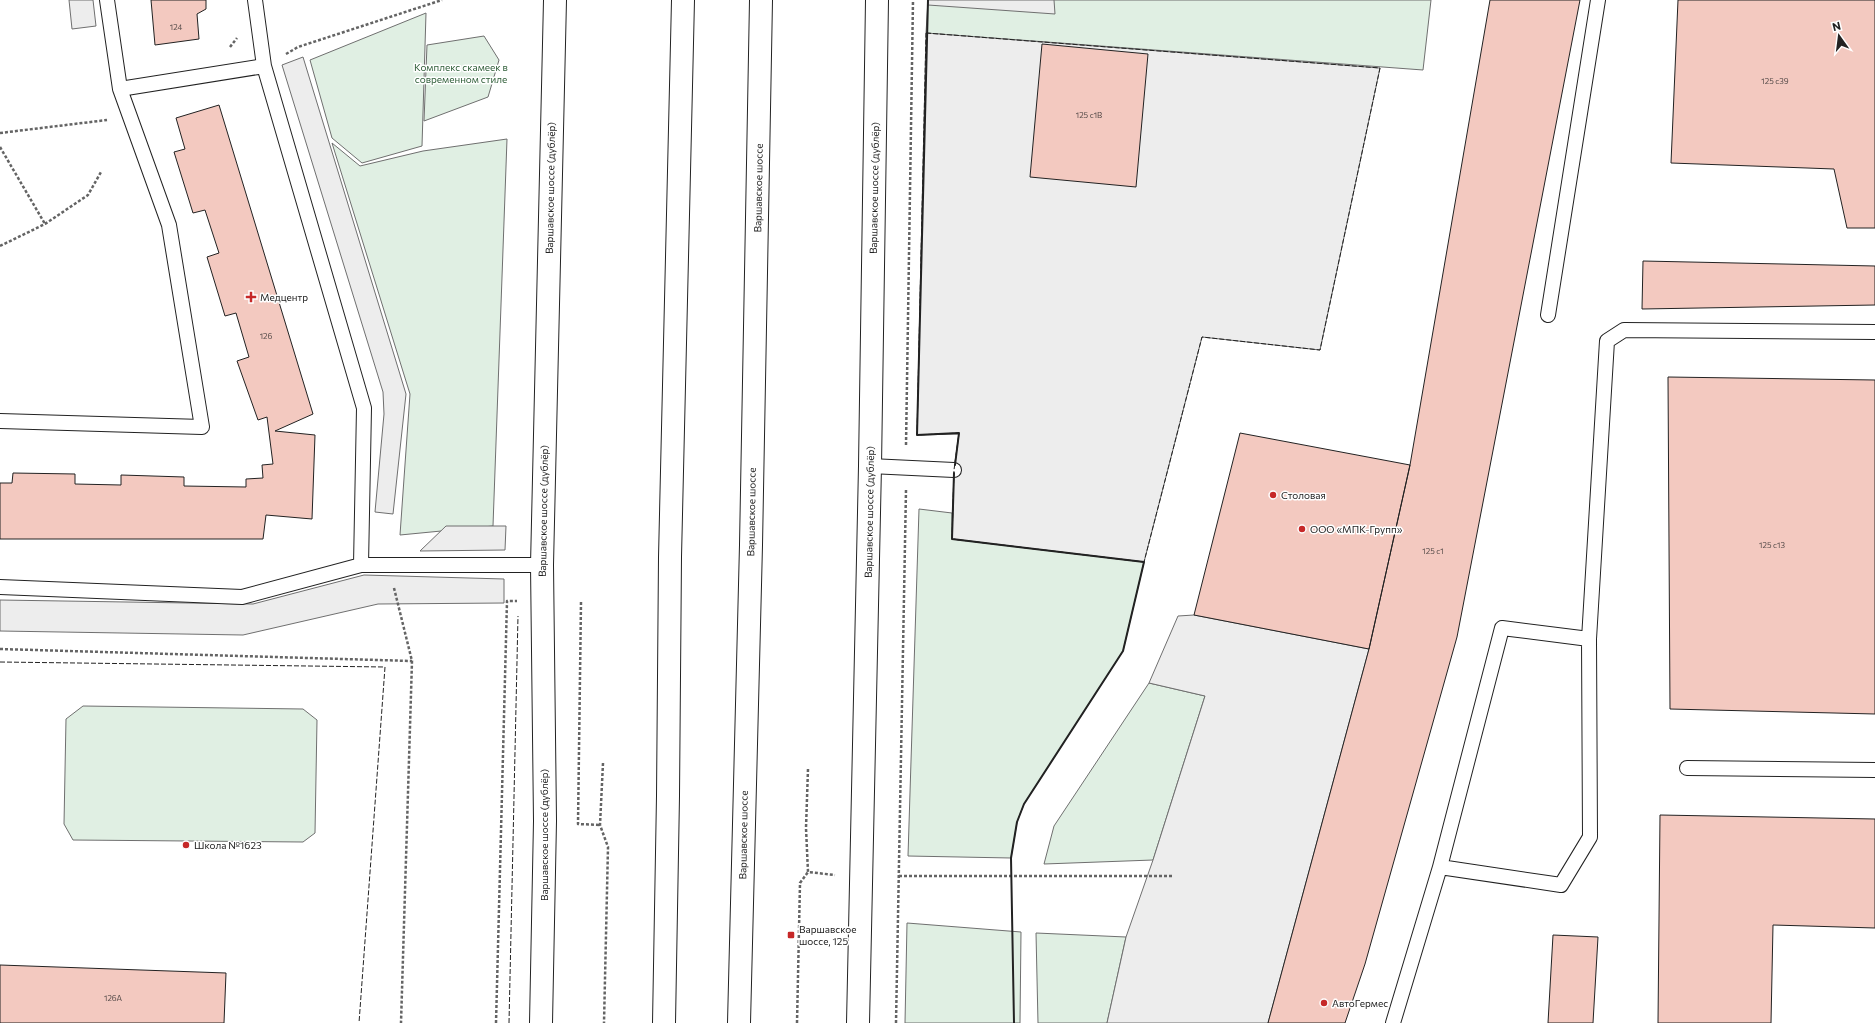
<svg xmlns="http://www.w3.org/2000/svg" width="1875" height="1023" font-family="Commissioner,sans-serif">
	<rect width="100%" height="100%" fill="#fff"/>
	<path fill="#e0efe3" stroke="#6f6f6f" d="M928,0H1431L1423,70L926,33Z
		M426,13L422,146L362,163L332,138L310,60Z
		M484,36L499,60L488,97L424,121L427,45Z
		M507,139L493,526L400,535L410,394L332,143L360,166L423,151Z
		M919,509L952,513V539L1144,562L1123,651L1024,804L1017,822L1011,858L908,856Z
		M1149,683L1205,696L1153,860L1044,864L1054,826Z
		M83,706L303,709L317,720L315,833L303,842L73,840L64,824L66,719Z
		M907,923L1021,932L1020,1023H905Z
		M1036,933L1126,937L1107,1023H1038Z"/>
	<path fill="#ededed" stroke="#6f6f6f" d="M69,0H93L96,26L72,29Z
		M928,0H1054L1055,14L928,5Z
		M926,33L1380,68L1320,350L1202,337L1144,562L952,539L954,470L959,434L917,435Z
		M303,57L406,394L393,514L375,512L384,414L383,392L282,65Z
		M446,526H506L505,550L420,551Z
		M364,575L504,579V603L378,604L243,635L0,631V600L253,604Z
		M1194,615L1369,649L1268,1023H1107L1126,937L1153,860L1205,696L1149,683L1178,616Z"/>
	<path fill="#f3c9c0" stroke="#222" d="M151,0H206V9L197,14L199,39L155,45Z
		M1490,0H1580L1457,637L1365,964L1345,1023H1268L1369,649L1410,465Z
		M1678,0H1875V228H1847L1834,169L1671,163Z
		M1042,44L1148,54L1136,187L1030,177Z
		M219,105L313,414L275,431L315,435L312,519L266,515L263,539H0V483H12L13,473L75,474V484L121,485V475L184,477V486L246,487V479L263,478L262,465L273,464L267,417L258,420L237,361L249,357L236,313L225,316L207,257L219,253L205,210L193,213L174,152L185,149L176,118Z
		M1643,261L1875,266V305L1642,309Z
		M1668,377L1875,380V714L1670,709Z
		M1240,433L1410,465L1369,649L1194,615Z
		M1660,815L1875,819V928L1773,925L1771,1023H1658Z
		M1553,935L1598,937L1593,1023H1548Z
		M0,965L226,973L224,1023H0Z"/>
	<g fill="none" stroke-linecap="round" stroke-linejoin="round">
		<defs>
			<path id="lane" d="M107,0L120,89L264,66
				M255,0L264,66L364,408L361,565
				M1548,315L1598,0
				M0,421L202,427L169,225L120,89
				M870,466L954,470
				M0,587L242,597L361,565H542
				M1687,768L1875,770
				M1440,867L1502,628L1589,639
				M1393,1023L1440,867L1561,885L1590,837L1589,639L1607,341L1624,330L1875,332"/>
			<path id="secondary" d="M541,1023L545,821L542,565L555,0
				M858,1023L870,466L877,0"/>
			<path id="primary" d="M664,1023L668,796L670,557L683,0
				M739,1023L751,545L761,0"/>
		</defs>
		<use href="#lane" stroke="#222" stroke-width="16"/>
		<use href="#secondary" stroke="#222" stroke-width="24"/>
		<use href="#primary" stroke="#222" stroke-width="24"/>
		<path stroke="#646464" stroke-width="2.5" stroke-dasharray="3 2" stroke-linecap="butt" d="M230,47L237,38
			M286,54L298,47L442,0
			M0,133L107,120
			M0,147L45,224
			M0,246L45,224L88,195L101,172
			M906,445L913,0
			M394,588L412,661L401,1023
			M581,602L578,824L600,825
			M0,649L412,661
			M603,763L600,825L608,847L604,1023
			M808,769L806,828L808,872L835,875
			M899,876H1174
			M496,1023L507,601H517
			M797,1023L800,883L808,872
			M896,1023L906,490"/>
		<use href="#lane" stroke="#fff" stroke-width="14"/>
		<use href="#secondary" stroke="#fff" stroke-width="22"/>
		<use href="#primary" stroke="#fff" stroke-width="22"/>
		<path stroke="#222" stroke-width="1" stroke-dasharray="5 2" stroke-linecap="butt" d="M926,33L1380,68L1320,350L1202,337L1144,562L952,539L954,470L959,433L917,435Z
			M0,662L385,667L359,1023
			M509,1023L518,616"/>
		<path stroke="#222" stroke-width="2" d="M928,0L917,435L959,433L955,465
			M954,473L952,539L1144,562L1123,651L1024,804L1017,822L1011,858L1014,1023"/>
	</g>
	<g fill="#c62828" stroke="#fff" stroke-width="1.5">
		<path d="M249 291h4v4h4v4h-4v4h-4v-4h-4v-4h4z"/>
		<circle cx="1273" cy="495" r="4"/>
		<circle cx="1302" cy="529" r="4"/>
		<circle cx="186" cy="845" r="4"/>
		<rect x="787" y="931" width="8" height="8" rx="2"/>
		<circle cx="1324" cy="1003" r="4"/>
	</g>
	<g text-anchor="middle" stroke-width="3" stroke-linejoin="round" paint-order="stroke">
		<g font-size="8" fill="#564c4a">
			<text x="176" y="30">124</text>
			<text x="1775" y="84">125 с39</text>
			<text x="1089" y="118">125 с1В</text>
			<text x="266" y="339">126</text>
			<text x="1772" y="548">125 с13</text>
			<text x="1433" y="554">125 с1</text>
			<text x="113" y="1001">126А</text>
		</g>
		<g font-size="10" fill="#2f5e38" stroke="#fff">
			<text x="461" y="71">Комплекс скамеек в<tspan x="461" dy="12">современном стиле</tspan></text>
		</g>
		<g font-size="10" fill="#222" stroke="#fff">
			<text transform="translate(550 188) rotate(-89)" y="4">Варшавское шоссе (дублёр)</text>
			<text transform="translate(758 188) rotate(-89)" y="4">Варшавское шоссе</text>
			<text transform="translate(874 188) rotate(-89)" y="4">Варшавское шоссе (дублёр)</text>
			<text transform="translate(543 511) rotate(-89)" y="4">Варшавское шоссе (дублёр)</text>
			<text transform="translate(751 512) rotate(-89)" y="4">Варшавское шоссе</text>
			<text transform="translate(869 512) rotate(-89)" y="4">Варшавское шоссе (дублёр)</text>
			<text transform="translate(544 835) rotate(-90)" y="4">Варшавское шоссе (дублёр)</text>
			<text transform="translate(743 835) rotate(-89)" y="4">Варшавское шоссе</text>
		</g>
		<g font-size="10" fill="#222" stroke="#fff" text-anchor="start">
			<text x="260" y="301">Медцентр</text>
			<text x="1281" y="499">Столовая</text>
			<text x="1310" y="533">ООО «МПК-Групп»</text>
			<text x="194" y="849">Школа №1623</text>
			<text x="799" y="933">Варшавское<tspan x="799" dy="12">шоссе, 125</tspan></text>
			<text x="1332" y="1007">АвтоГермес</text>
		</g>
	</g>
	<g transform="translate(1839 36) rotate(346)" stroke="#ffffff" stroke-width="3" paint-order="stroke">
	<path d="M0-3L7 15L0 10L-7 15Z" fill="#222222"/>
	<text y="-6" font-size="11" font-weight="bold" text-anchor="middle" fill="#222222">N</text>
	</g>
</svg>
